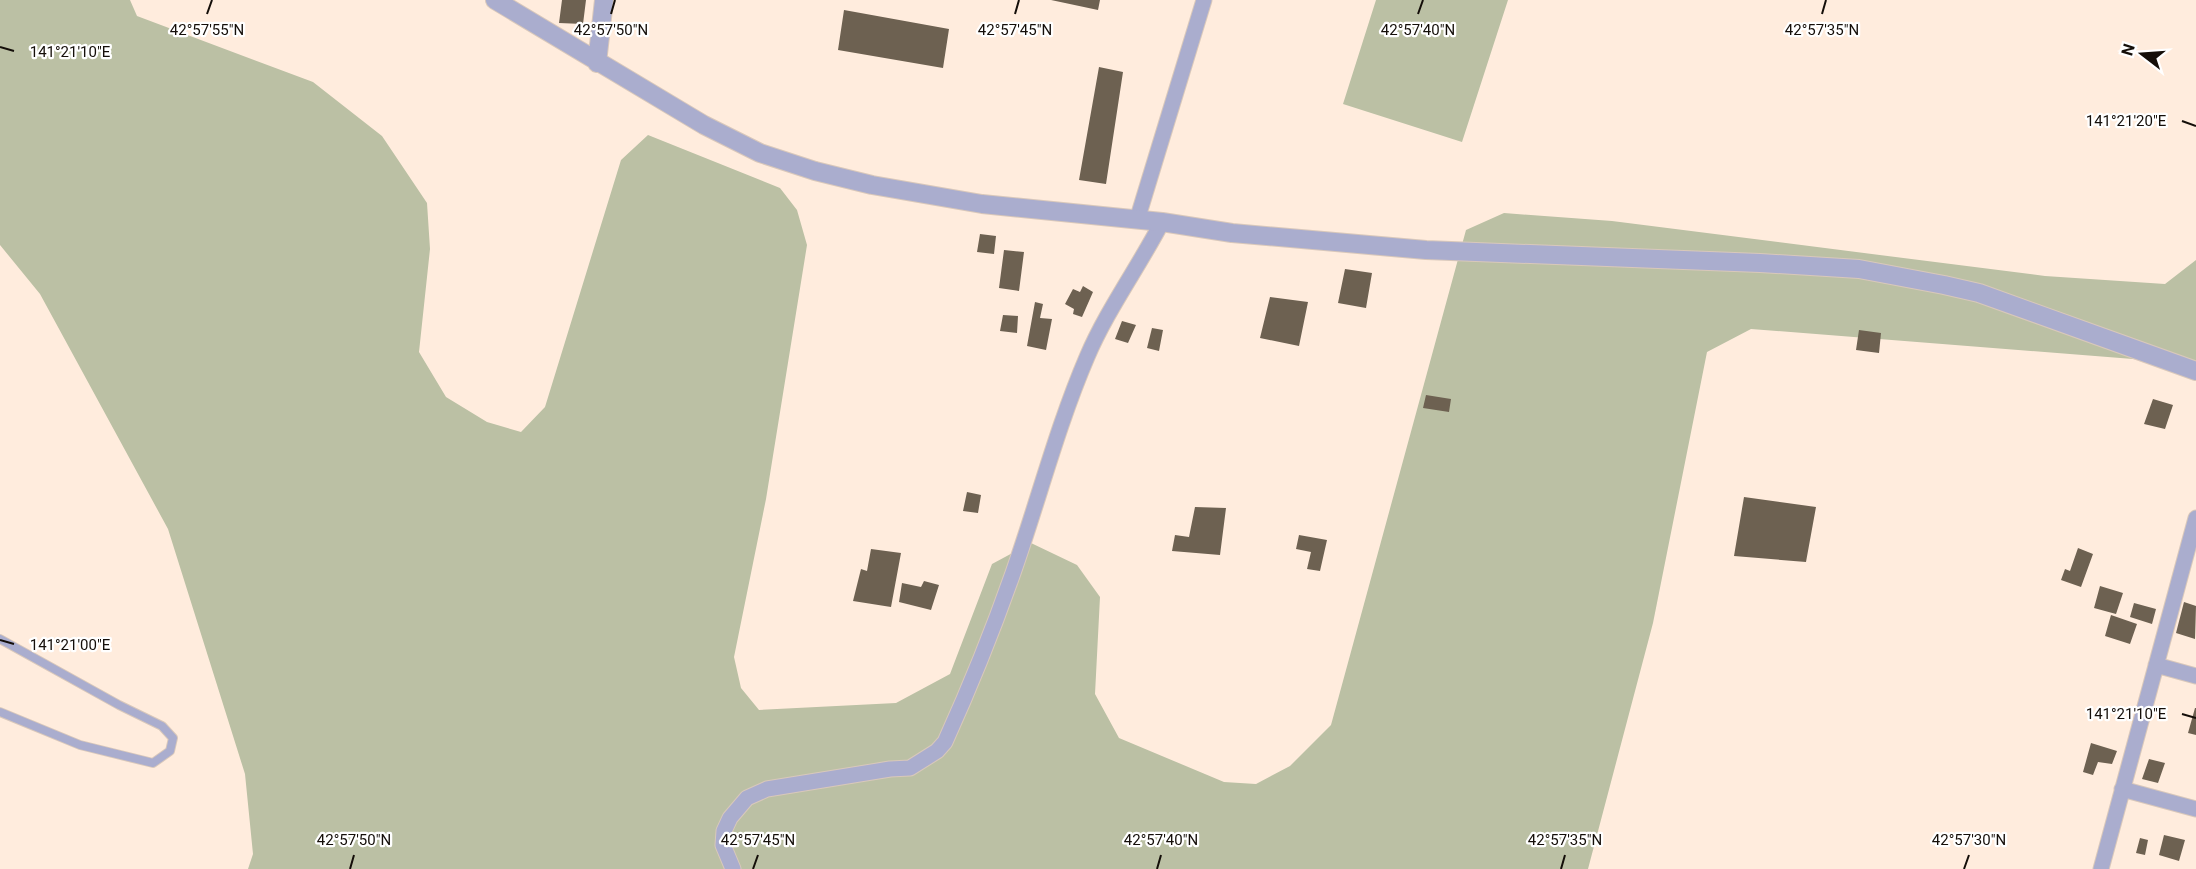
<svg xmlns="http://www.w3.org/2000/svg" width="2196" height="869" font-family="Roboto,sans-serif">
	<rect width="100%" height="100%" fill="#ffecdd"/>
	<path fill="#bbc0a4" d="M0,0H130L137,16L313,82L382,136L427,203L430,249L419,352L446,397L487,422L521,432L545,407L621,160L648,135L780,188L797,210L807,245L766,499L734,657L741,688L759,710L896,703L950,674L992,564L1031,543L1077,565L1100,597L1095,694L1119,738L1224,782L1256,784L1290,766L1331,725L1466,230L1504,213L1612,221L2045,276L2165,284L2196,260V364L1751,329L1707,352L1653,623L1588,869H248L253,854L245,774L168,529L40,294L0,245Z
		M1376,0H1508L1462,142L1343,104Z"/>
	<path fill="#6d6151" d="M562,0H586L583,24L559,23Z
		M1051,0H1100L1098,10Z
		M844,10L949,29L943,68L838,50Z
		M1099,67L1123,72L1106,184L1079,180Z
		M980,234L996,236L994,254L977,252Z
		M1004,250L1024,252L1019,291L999,288Z
		M1345,269L1372,273L1366,308L1338,303Z
		M1083,286L1093,292L1082,317L1073,314L1074,309L1065,304L1073,289L1080,292Z
		M1270,297L1308,302L1299,346L1260,338Z
		M1035,302L1043,304L1040,318L1052,319L1046,350L1027,346Z
		M1003,315L1018,316L1017,333L1000,331Z
		M1122,321L1136,325L1128,343L1115,339Z
		M1152,328L1163,330L1159,351L1147,348Z
		M1859,330L1881,333L1879,353L1856,350Z
		M1426,395L1451,399L1449,412L1423,408Z
		M2153,399L2173,405L2165,429L2144,424Z
		M967,492L981,495L978,513L963,511Z
		M1744,497L1816,507L1806,562L1734,556Z
		M1195,507L1226,508L1220,555L1172,551L1175,535L1189,537Z
		M1299,535L1327,540L1320,571L1307,569L1311,552L1296,549Z
		M2078,548L2093,554L2081,587L2061,580L2065,569L2070,571Z
		M871,549L901,553L891,607L853,601L861,569L867,571Z
		M924,581L939,585L931,610L899,602L902,583L921,587Z
		M2100,586L2123,593L2116,614L2094,608Z
		M2184,602L2196,606L2195,639L2176,633Z
		M2134,603L2156,609L2152,624L2130,617Z
		M2111,615L2137,624L2130,644L2105,636Z
		M2195,708H2196V735L2188,733Z
		M2091,743L2117,751L2112,764L2098,762L2093,775L2083,772Z
		M2149,759L2165,763L2158,783L2142,779Z
		M2164,835L2185,840L2179,861L2159,855Z
		M2140,838L2148,840L2145,855L2136,853Z"/>
	<g fill="none" stroke-linecap="round" stroke-linejoin="round">
		<defs>
			<path id="service" d="M0,639L119,705L162,726L173,738L170,751L153,763L80,745L0,712"/>
			<path id="minor" d="M1137,220L1204,0
				M2156,665L2196,676
				M2122,789L2196,809
				M733,869L723,845L724,831L730,818L747,798L767,789L890,769L910,768L937,751L945,742C970,687 993,630 1013,573C1038,502 1057,427 1087,357C1107,310 1138,268 1162,222
				M2101,869L2196,518"/>
			<path id="tertiary" d="M495,0L704,125L760,153L815,171L872,185L982,204L1162,222L1232,233L1426,250L1760,263L1859,269L1944,285L1979,293L2196,371
				M597,63L604,0"/>
		</defs>
		<use href="#service" stroke="#d9c8bb" stroke-width="10"/>
		<use href="#minor" stroke="#d9c8bb" stroke-width="17"/>
		<use href="#tertiary" stroke="#d9c8bb" stroke-width="20"/>
		<use href="#service" stroke="#aaadce" stroke-width="8"/>
		<use href="#minor" stroke="#aaadce" stroke-width="15"/>
		<use href="#tertiary" stroke="#aaadce" stroke-width="18"/>
	</g>
	<path fill="none" stroke="#140e09" stroke-width="2" d="M207,14L212,0M611,14L615,0M1015,14L1019,0M1418,14L1423,0M1822,14L1826,0M0,47L14,51M2182,121L2196,126M0,640L14,644M2182,714L2196,718M350,869L354,855M753,869L758,855M1157,869L1161,855M1561,869L1565,855M1964,869L1969,855"/>
	<g font-size="15" text-anchor="middle" fill="#140e09" stroke="#fff" stroke-width="4.5" stroke-linejoin="round" paint-order="stroke">
		<text x="207" y="35">42°57'55"N</text>
		<text x="611" y="35">42°57'50"N</text>
		<text x="1015" y="35">42°57'45"N</text>
		<text x="1418" y="35">42°57'40"N</text>
		<text x="1822" y="35">42°57'35"N</text>
		<text x="70" y="57">141°21'10"E</text>
		<text x="2126" y="126">141°21'20"E</text>
		<text x="70" y="650">141°21'00"E</text>
		<text x="2126" y="719">141°21'10"E</text>
		<text x="354" y="845">42°57'50"N</text>
		<text x="758" y="845">42°57'45"N</text>
		<text x="1161" y="845">42°57'40"N</text>
		<text x="1565" y="845">42°57'35"N</text>
		<text x="1969" y="845">42°57'30"N</text>
	</g>
	<g transform="translate(2142 54) rotate(287)" stroke="#ffffff" stroke-width="4.5" paint-order="stroke">
	<path d="M0-4.5L10 22L0 15L-10 22Z" fill="#140e09"/>
	<text y="-9" font-size="16" font-weight="bold" text-anchor="middle" fill="#140e09">N</text>
	</g>
</svg>
